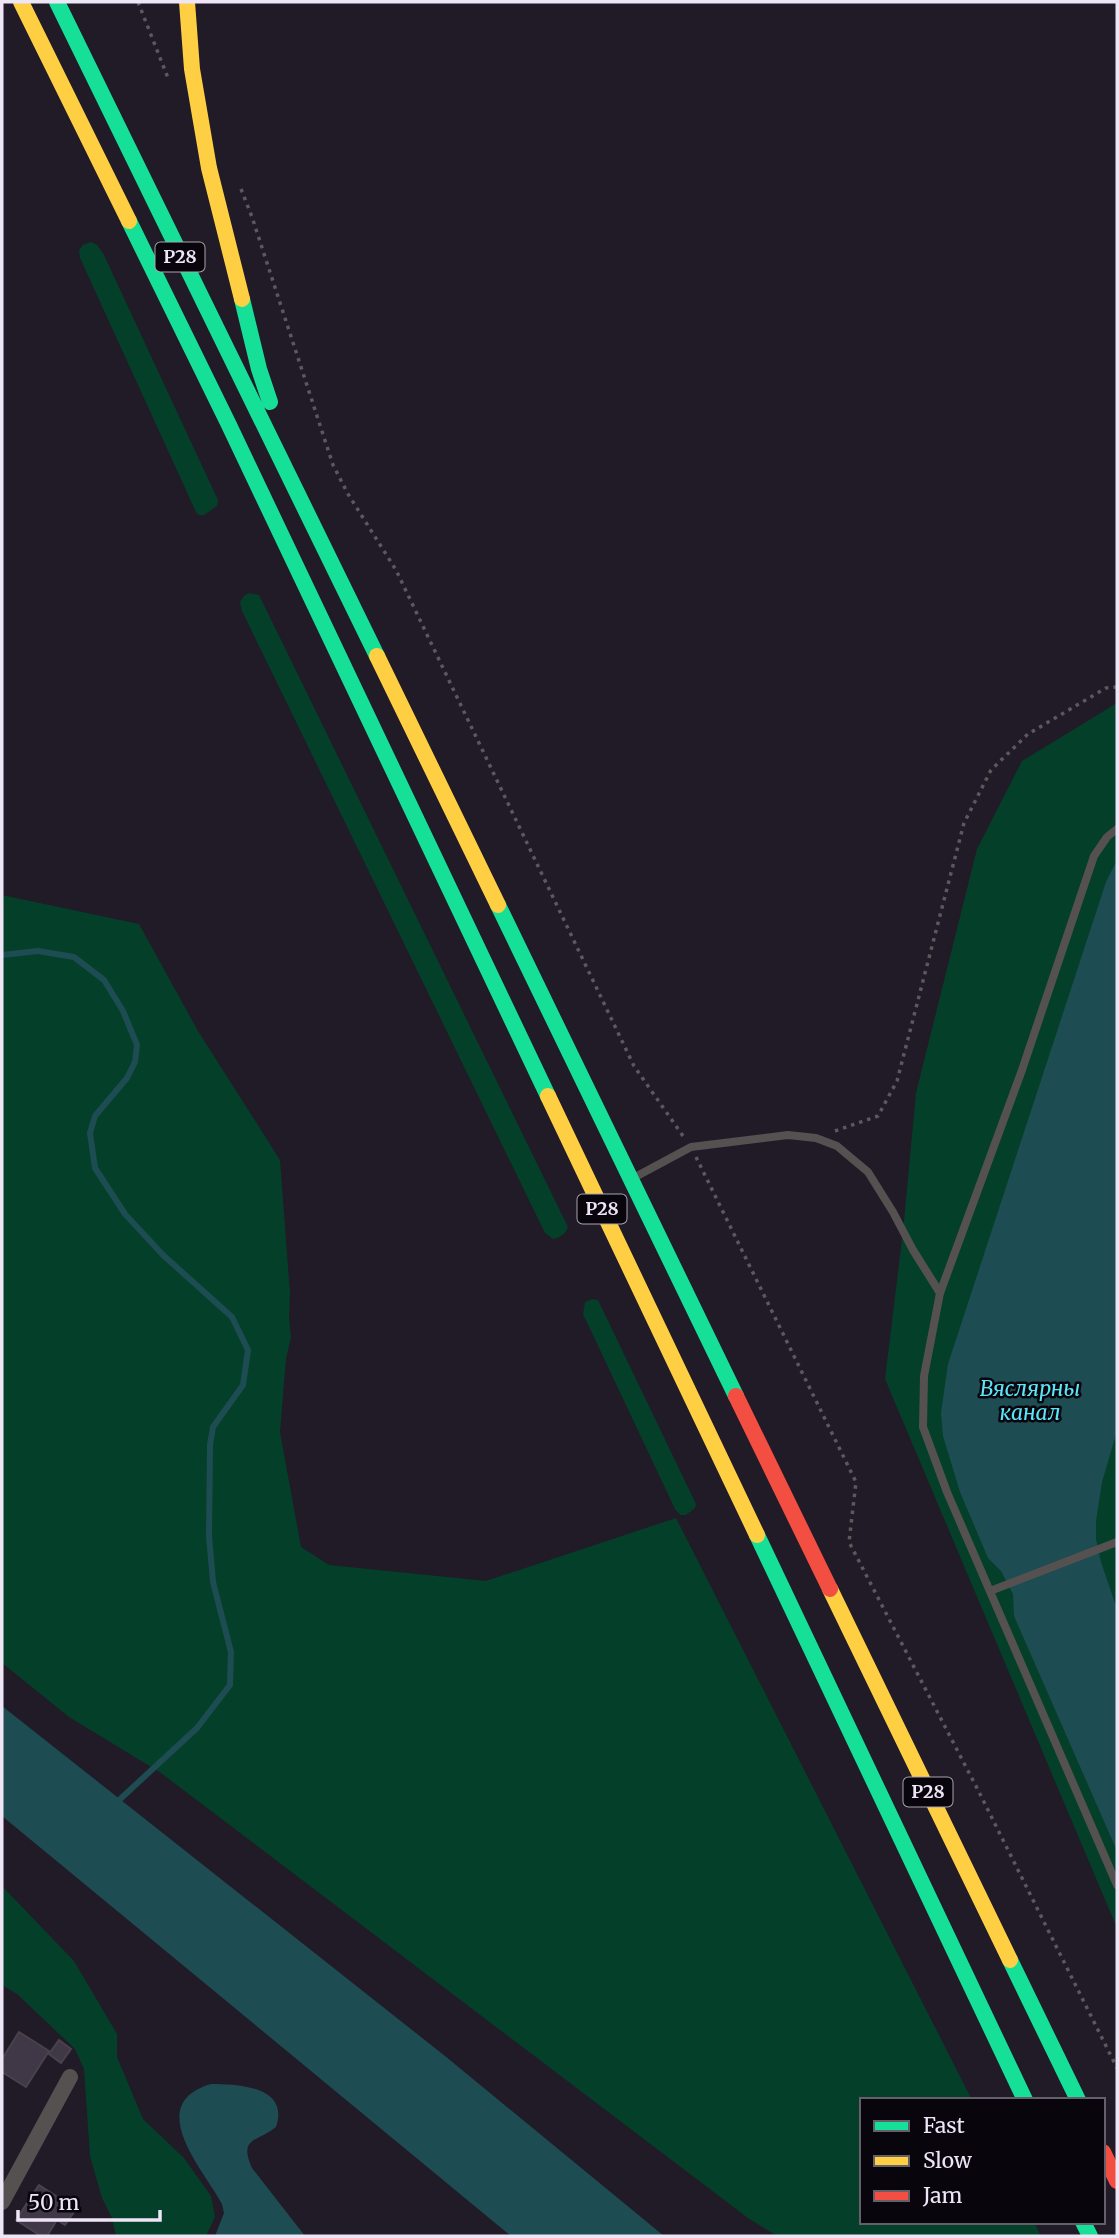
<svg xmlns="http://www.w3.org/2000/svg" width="1119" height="2238" font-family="Merriweather,serif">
	<rect width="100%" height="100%" fill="#211a27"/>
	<path fill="#043f29" d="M91,242L97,245L103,253L218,500L217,506L204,515H199L196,512L80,258L79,250L83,245Z
		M249,593L259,595L568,1227C565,1235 560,1237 553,1239L545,1233L242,611L240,602L244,596Z
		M1117,703V1928L885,1379L903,1231L916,1093L977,849L1022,761Z
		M2,895L139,924L198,1031L280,1160L290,1293L289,1318L291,1337L286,1359L280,1432L301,1547L329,1565L486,1581L676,1518L972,2100H862V2222H1034L1041,2236H777L748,2218L161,1773L69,1717L2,1663Z
		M592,1299L598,1300L696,1504L695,1508L686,1515H680L675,1509L583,1314L585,1302Z
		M2,1886L74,1961L117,2034V2057L143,2119L184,2158L211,2196L215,2217L206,2236H116L112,2218L102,2198L90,2156L84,2069L75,2049L17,1994L2,1985Z"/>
	<path fill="#1e4c53" d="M1117,860V1431L1102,1482L1096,1521V1539L1101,1562L1117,1609V1851L1014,1616L1013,1594L1001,1571L988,1558L960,1492L943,1436L941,1413L948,1364L1106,882Z
		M2,1706L445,2056L664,2236H511L2,1816Z
		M211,2084C237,2084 290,2086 276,2127C258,2142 238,2137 252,2168L305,2236H215L224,2213L222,2204C203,2169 143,2104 211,2084Z"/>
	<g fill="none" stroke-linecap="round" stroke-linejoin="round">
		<path stroke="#1e4c53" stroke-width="6" d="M2,955L38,951L74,957L104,980L123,1011L137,1045L135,1062L127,1078L95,1116L90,1133L95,1168L125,1214L163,1255L232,1317L248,1350L243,1385L213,1427L210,1445L209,1536L213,1582L231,1652L230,1685L197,1728L117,1802"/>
	</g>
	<path fill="#403747" stroke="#48424d" stroke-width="2" d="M19,2032L49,2051L26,2087L2,2072V2059Z
		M59,2040L71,2049L61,2063L49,2054Z
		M39,2185L76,2209L65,2225L57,2220L47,2236H41L16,2220Z"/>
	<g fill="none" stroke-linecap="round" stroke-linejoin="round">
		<path stroke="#5c585c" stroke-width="3.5" stroke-dasharray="3.5 5" stroke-linecap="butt" d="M138,2L168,78
			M241,189L252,217L333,465L348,494L396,570L634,1066L683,1136
			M835,1131L878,1116L897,1081L964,823L991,770L1028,734L1106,688L1117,687
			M696,1157L856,1482L849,1542L979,1792L1117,2068"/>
		<path stroke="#555150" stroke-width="8" d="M637,1176L691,1147L788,1135L816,1138L837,1146L868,1172L893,1212L913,1250L940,1293L924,1376L923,1427L947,1492L1117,1885
			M940,1293L1022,1070L1094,856L1107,837L1117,829
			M990,1591L1117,1542"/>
		<path stroke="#555150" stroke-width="16" d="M2,2202L70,2077"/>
		<path stroke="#16e098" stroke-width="16" d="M57,2L377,656
			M129,221L229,425L548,1096
			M242,299L259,369L270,402
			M498,905L736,1396
			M757,1535L1025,2100
			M1010,1960L1078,2100
			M1083,2222L1090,2236"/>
		<path stroke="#ffcf43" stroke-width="16" d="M21,2L129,221
			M187,2L192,69L209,168L242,299
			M377,656L498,905
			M548,1096L757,1535
			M830,1589L1010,1960"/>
		<path stroke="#f24e42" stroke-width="16" d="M736,1396L830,1589
			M1103,2152L1117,2181"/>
	</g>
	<g text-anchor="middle" stroke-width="5" stroke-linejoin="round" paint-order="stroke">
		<g fill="#08050d" stroke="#a9a2b0" stroke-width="2">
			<rect x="155.5" y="242.5" width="49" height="29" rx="5"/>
			<rect x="577.5" y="1194.5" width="49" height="29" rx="5"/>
			<rect x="903.5" y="1777.5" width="49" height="29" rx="5"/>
		</g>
		<g font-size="18" font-weight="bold" fill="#eee6f6">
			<text x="180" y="263">Р28</text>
			<text x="602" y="1215">Р28</text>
			<text x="928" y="1798">Р28</text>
		</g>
		<g font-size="21" font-style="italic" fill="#5be6f7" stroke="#08050d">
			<text x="1030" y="1396">Вяслярны<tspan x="1030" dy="24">канал</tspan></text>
		</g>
	</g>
	<rect width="1119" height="2238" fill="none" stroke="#eee6f6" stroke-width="7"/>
	<rect x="860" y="2098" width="245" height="126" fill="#08050d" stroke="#645f6a" stroke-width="2"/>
	<rect x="874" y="2121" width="35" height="10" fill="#16e098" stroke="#645f6a" stroke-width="2"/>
	<text x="923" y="2133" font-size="21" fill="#eee6f6">Fast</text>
	<rect x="874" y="2156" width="35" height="10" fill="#ffcf43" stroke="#645f6a" stroke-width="2"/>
	<text x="923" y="2168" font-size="21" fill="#eee6f6">Slow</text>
	<rect x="874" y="2191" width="35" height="10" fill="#f24e42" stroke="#645f6a" stroke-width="2"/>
	<text x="923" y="2203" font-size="21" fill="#eee6f6">Jam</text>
	<path d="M18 2210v10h142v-10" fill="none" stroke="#eee6f6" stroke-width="3.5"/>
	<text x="28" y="2210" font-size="21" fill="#eee6f6" stroke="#08050d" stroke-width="5" paint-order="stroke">50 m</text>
</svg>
